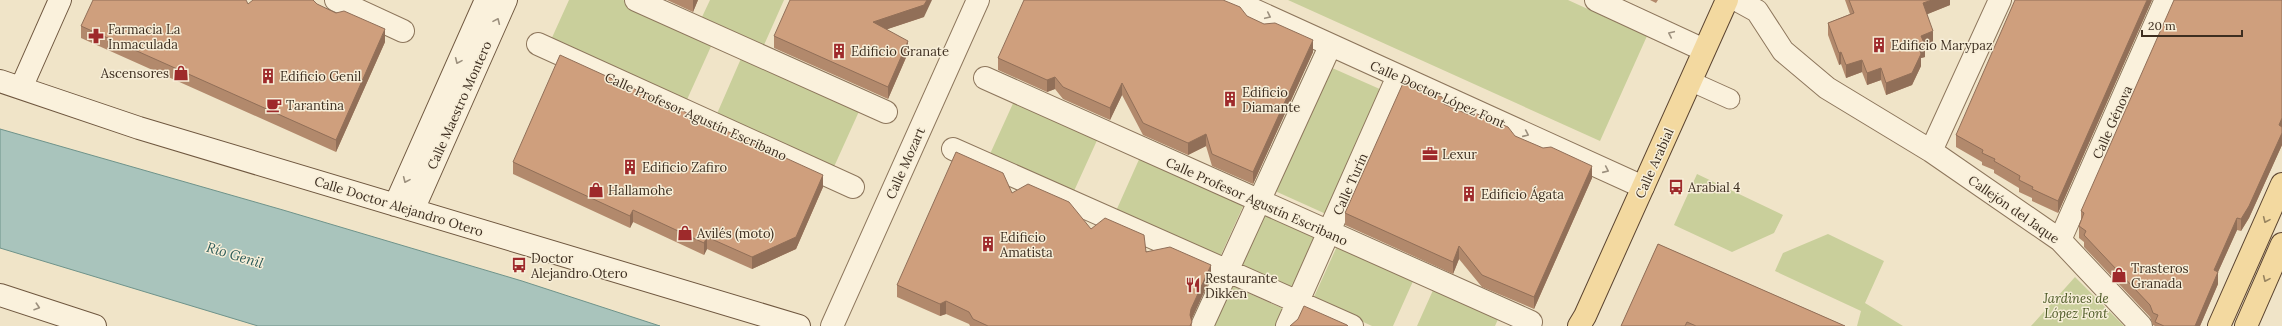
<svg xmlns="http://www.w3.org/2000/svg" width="2282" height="326" font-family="Lora,serif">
	<rect width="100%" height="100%" fill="#f0e4c8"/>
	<path fill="#c9cf9b" d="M569,0H623L713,42L685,104L550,42Z
		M710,0H784L764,45L702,17Z
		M1288,0H1568L1647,36L1600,141Z
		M743,54L861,107L833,169L716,116Z
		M1330,67L1382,90L1326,214L1275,191Z
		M1015,99L1099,136L1074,191L990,154Z
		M1141,155L1245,202L1220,257L1116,211Z
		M1697,174L1783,215L1774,233L1732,252L1674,225Z
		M1265,212L1318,235L1293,290L1241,267Z
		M1828,234L1884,261L1865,303L1903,326H1857L1861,311L1775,271L1783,253Z
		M1338,244L1414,279L1393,326H1372L1313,299Z
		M2075,277L2124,326H2031Z
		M1232,286L1284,309L1277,326H1214Z
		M1434,288L1499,317L1495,326H1417Z"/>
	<path fill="#a9c4bc" stroke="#6f938a" d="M0,129L283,210L522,281L660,326H258L0,248Z"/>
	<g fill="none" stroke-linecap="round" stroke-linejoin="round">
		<defs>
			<path id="lane" d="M1690,81L1730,99"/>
			<path id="street" d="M336,0L403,31
				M636,0L886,112
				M1232,0L1643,187
				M1596,0L1704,50
				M1737,0L1757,11L1783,51L1827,88L1931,151L2060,240L2141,326
				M538,44L853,187
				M985,78L1531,322
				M953,149L1352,326
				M1931,151L2000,0
				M2060,240L2164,4
				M832,326L978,0
				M1202,326L1326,55
				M1287,326L1394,85"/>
			<path id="secondary" d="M0,81L139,128L799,326
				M21,88L60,0
				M395,205L486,0
				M413,210L506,0
				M0,295L95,326"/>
			<path id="primary" d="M1579,326L1585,316L1727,0
				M2219,326L2282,184
				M2246,326L2282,244"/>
		</defs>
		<use href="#lane" stroke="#8d765c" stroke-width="21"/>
		<use href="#street" stroke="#8d765c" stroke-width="24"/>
		<use href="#secondary" stroke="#6f573f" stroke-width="24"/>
		<use href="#primary" stroke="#5b4430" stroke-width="24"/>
		<use href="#lane" stroke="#faf1dc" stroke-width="19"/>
		<use href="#street" stroke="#faf1dc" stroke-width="22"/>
		<use href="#secondary" stroke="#faf1dc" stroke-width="22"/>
		<use href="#primary" stroke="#f3d9a0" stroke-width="22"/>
	</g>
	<path fill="#b2896c" d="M667,0H698L693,12Z
		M1650,0H1658L1656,3Z
		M1845,0H1950V5L1927,14L1933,43L1925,46V57L1921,58V66L1912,85L1886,95L1881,80L1867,85L1862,72L1846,78L1841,64L1839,65L1828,35V23L1850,14Z
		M2152,0L2058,213L2032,201V198L2019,192V188L1994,173V170L1982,165V162L1956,147V135Z
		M2282,0V145L2249,218L2241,231L2237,230L2218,272V284L2200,326H2155L2153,325L2150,317L2084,247V242L2079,238V226L2081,221V211Z
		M317,4L385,42L336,152L81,38V26Z
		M1247,16L1313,52L1253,184L1212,166L1206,146L1188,155L1143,135L1122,95L1110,120L1063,99L1055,89L1047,92L998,70V58Z
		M924,17L887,29L908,53L888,99L774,48V36Z
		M1515,136L1592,178L1534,309L1482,287L1459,259L1453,274L1345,225V213Z
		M513,162L823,187L796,249L752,269L707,249L704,255L633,222L630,228L513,174Z
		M1012,193L1091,229L1211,277L1191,319L1192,326H970L969,324L946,314L940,316L897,297V285Z
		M1658,244L1845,326H1621Z"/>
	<path fill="#916f58" d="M693,0H698L693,12Z
		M927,0H932L924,17L873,34V22Z
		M1932,0H1950V5L1923,16V3Z
		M2147,0H2152L2058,213V201Z
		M385,29V42L336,152V140Z
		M1933,31V43L1925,46V57L1921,58V66L1912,85L1886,95V83L1919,47L1921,36Z
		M1313,40V52L1253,184V172Z
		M908,41V53L888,99V87Z
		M1841,52V64L1839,65V53Z
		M1862,60V72L1846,78V65Z
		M1881,68V80L1867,85V73Z
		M1055,77V89L1047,92V80Z
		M1122,83V95L1110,120V108Z
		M2282,118V130L2279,125Z
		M2282,133V145L2249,218L2241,231V219Z
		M1206,134V146L1188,155V143Z
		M1592,166V178L1534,309V297Z
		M823,175V187L796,249L752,269V257Z
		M633,210V222L630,228V216Z
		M2237,218V230L2218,272V284L2200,326H2195L2214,270Z
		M707,237V249L704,255V243Z
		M1459,246V259L1453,274V262Z
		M1211,265V277L1191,321L1190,315L1191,309Z
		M946,301V314L940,316V304Z"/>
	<path fill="#cf9f7d" stroke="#916f58" d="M93,0H246L248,4L253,0H313L317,4L336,13L344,11L385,29L336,140L81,26Z
		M790,0H927L924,5L873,22L908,41L888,87L774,36Z
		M1024,0H1223L1240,7L1247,16L1264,24L1275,23L1313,40L1253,172L1212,154L1206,134L1188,143L1143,123L1122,83L1110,108L1063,87L1055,77L1047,80L998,58Z
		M1849,0H1932L1923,3L1933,31L1921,36L1925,45L1919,47L1921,54L1912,73L1886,83L1881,68L1867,73L1862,60L1846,65L1841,52L1839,53L1828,23L1854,13Z
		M2015,0H2147L2058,201L2032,189L2033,187L2019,180L2020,176L1994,161L1995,159L1982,153L1983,150L1956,135Z
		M2174,0H2282V118L2279,125L2282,127V133L2249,206L2241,219L2237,218L2214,270L2218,272L2195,326H2164L2155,322L2158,315L2153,313L2150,305L2084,235L2086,231L2079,226L2084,213L2081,211Z
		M560,55L823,175L796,237L752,257L707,237L704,243L633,210L630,216L513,162Z
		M1404,81L1442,97L1444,104L1467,114L1475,113L1508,127L1515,136L1543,148L1551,147L1592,166L1534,297L1482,275L1459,246L1453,262L1345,213Z
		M956,152L1003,173L1012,193L1028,184L1069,202L1091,229L1105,218L1144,235L1146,252L1170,247L1211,265L1191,309L1190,315L1192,322L1190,326H988L973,319L969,312L946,301L940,304L897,285Z
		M1658,244L1845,326H1696L1687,322L1685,326H1621Z
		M1304,306L1347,325L1348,326H1290L1298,319Z"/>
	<defs><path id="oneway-chevron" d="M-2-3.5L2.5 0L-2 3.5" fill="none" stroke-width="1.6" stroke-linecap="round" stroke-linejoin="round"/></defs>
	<g stroke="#9c907e">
		<use href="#oneway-chevron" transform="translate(1268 16) rotate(25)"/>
		<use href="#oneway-chevron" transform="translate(497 21) rotate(-66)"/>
		<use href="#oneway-chevron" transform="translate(1671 34) rotate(-155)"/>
		<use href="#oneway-chevron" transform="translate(458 61) rotate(114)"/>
		<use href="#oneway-chevron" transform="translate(1526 134) rotate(24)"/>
		<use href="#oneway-chevron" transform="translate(1606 170) rotate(24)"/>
		<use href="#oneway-chevron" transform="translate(406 180) rotate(114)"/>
		<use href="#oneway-chevron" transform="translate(37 307) rotate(18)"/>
	</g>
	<g stroke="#988460">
		<use href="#oneway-chevron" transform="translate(2266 220) rotate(114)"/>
		<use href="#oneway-chevron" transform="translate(2266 279) rotate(114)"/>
	</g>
	<defs>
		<symbol id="pharmacy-bare" viewBox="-9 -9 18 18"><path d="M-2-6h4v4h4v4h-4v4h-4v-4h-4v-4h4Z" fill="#9e2a2b" stroke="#f7eed8" stroke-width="2.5" paint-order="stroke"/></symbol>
		<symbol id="building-bare" viewBox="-9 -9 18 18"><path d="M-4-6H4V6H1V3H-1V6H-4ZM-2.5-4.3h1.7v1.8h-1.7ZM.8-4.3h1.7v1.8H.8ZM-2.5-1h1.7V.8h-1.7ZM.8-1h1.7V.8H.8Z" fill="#9e2a2b" stroke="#f7eed8" stroke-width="2.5" paint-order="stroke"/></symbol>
		<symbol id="shop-bare" viewBox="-9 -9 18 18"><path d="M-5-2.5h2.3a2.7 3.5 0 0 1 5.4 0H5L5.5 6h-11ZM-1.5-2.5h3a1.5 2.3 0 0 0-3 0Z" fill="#9e2a2b" stroke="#f7eed8" stroke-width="2.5" paint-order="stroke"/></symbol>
		<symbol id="cafe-bare" viewBox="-9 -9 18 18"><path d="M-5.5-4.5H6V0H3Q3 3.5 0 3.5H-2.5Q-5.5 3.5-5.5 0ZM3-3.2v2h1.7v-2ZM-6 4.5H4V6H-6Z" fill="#9e2a2b" stroke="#f7eed8" stroke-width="2.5" paint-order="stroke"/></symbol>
		<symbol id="office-bare" viewBox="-9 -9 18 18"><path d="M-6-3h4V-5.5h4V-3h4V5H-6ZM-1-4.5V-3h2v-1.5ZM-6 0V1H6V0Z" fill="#9e2a2b" stroke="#f7eed8" stroke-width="2.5" paint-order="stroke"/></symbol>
		<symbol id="bus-bare" viewBox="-9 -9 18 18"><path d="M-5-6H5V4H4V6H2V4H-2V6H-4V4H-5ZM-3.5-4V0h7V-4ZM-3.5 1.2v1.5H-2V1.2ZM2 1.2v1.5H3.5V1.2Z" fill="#9e2a2b" stroke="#f7eed8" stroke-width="2.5" paint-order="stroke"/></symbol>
		<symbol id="restaurant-bare" viewBox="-9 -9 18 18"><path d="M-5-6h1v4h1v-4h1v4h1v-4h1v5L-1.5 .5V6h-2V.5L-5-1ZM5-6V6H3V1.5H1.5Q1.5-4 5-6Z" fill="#9e2a2b" stroke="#f7eed8" stroke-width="2.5" paint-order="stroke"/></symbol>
	</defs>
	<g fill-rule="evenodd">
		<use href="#pharmacy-bare" x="85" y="25" width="22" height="22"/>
		<use href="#building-bare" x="1868" y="34" width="22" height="22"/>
		<use href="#building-bare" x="828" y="40" width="22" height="22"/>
		<use href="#shop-bare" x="170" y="62" width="22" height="22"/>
		<use href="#building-bare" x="257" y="65" width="22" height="22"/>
		<use href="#building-bare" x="1219" y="88" width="22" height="22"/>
		<use href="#cafe-bare" x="263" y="94" width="22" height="22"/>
		<use href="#office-bare" x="1419" y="143" width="22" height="22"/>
		<use href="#building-bare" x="619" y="156" width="22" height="22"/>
		<use href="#bus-bare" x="1665" y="176" width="22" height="22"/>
		<use href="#shop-bare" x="585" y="179" width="22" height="22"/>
		<use href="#building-bare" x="1458" y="183" width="22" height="22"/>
		<use href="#shop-bare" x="674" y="222" width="22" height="22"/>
		<use href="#building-bare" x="977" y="233" width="22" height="22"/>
		<use href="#bus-bare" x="508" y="254" width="22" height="22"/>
		<use href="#shop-bare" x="2108" y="264" width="22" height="22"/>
		<use href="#restaurant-bare" x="1182" y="274" width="22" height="22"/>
	</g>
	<g text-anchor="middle" stroke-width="3" stroke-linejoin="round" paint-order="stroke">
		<g font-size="13" fill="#3d2e20" stroke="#f7eed8" text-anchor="start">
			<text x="108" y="34">Farmacia La<tspan x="108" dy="15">Inmaculada</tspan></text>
			<text x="1891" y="50">Edificio Marypaz</text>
			<text x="851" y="56">Edificio Granate</text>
			<text x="169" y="78" text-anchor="end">Ascensores</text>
			<text x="280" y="81">Edificio Genil</text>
			<text x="1242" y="97">Edificio<tspan x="1242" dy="15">Diamante</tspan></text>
			<text x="286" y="110">Tarantina</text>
			<text x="1442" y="159">Lexur</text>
			<text x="642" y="172">Edificio Zafiro</text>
			<text x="1688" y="192">Arabial 4</text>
			<text x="608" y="195">Hallamohe</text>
			<text x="1481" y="199">Edificio Ágata</text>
			<text x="697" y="238">Avilés (moto)</text>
			<text x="1000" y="242">Edificio<tspan x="1000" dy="15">Amatista</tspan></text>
			<text x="531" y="263">Doctor<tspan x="531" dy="15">Alejandro Otero</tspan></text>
			<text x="2131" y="273">Trasteros<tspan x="2131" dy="15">Granada</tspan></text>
			<text x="1205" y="283">Restaurante<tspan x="1205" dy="15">Dikken</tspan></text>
		</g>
		<g font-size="13" fill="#3d2e20" stroke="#f7eed8">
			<text transform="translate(1438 94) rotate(24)" y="5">Calle Doctor López Font</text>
			<text transform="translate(459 105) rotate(-66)" y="5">Calle Maestro Montero</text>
			<text transform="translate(696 116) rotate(24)" y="5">Calle Profesor Agustín Escribano</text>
			<text transform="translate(2112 122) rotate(-66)" y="5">Calle Génova</text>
			<text transform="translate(905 163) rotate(-66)" y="5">Calle Mozart</text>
			<text transform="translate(1654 163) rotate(-66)" y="5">Calle Arabial</text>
			<text transform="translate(1350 184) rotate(-66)" y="5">Calle Turín</text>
			<text transform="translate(1257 201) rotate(24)" y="5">Calle Profesor Agustín Escribano</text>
			<text transform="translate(399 206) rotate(17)" y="5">Calle Doctor Alejandro Otero</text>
			<text transform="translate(2014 209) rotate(35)" y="5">Callejón del Jaque</text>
		</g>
		<g font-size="13" font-style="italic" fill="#4d5a26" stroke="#f7eed8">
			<text x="2076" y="303">Jardines de<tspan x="2076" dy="15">López Font</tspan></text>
		</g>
		<g font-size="14" font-style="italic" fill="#2f5d5a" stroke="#f7eed8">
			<text transform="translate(235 255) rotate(17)" y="5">Río Genil</text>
		</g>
	</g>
	<path d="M2142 30v6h100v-6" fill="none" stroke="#3d2e20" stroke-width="2"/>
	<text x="2148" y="30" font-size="12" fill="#3d2e20" stroke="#f7eed8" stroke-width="3" paint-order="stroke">20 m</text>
</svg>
